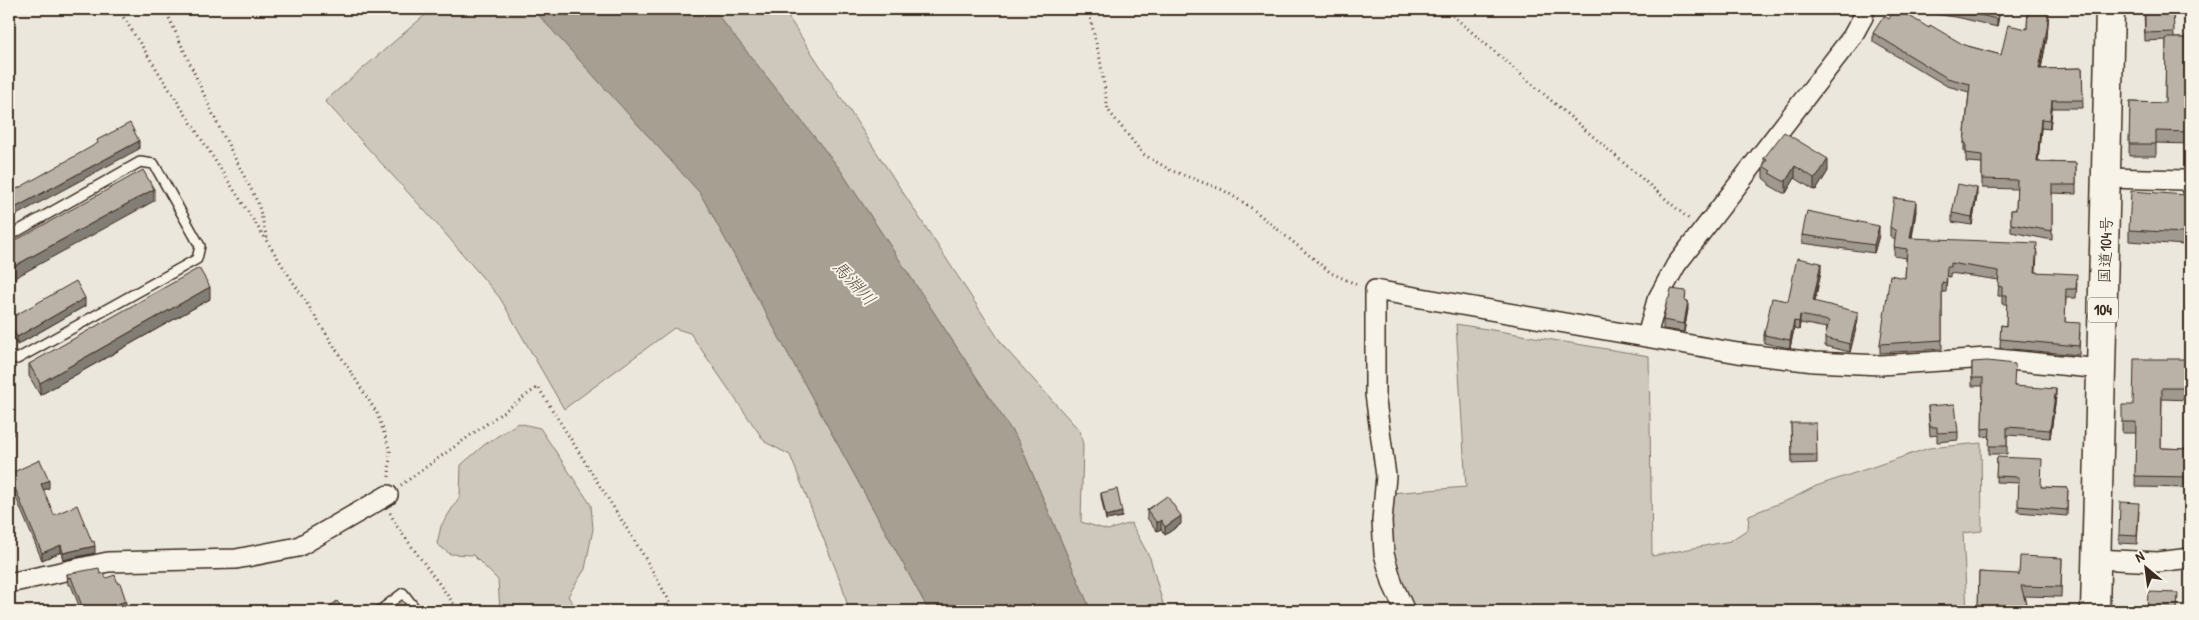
<svg xmlns="http://www.w3.org/2000/svg" width="2199" height="620" font-family="'Patrick Hand','Klee One',sans-serif">
	<rect width="100%" height="100%" fill="#ece7dc"/>
	<filter id="ink" filterUnits="userSpaceOnUse"><feTurbulence type="fractalNoise" baseFrequency=".02" numOctaves="2"/><feDisplacementMap in="SourceGraphic" scale="10" xChannelSelector="R" yChannelSelector="G"/><feConvolveMatrix kernelMatrix="1 2 1 2 8 2 1 2 1" color-interpolation-filters="sRGB"/></filter>
	<g filter="url(#ink)">
		<path fill="#cec8bc" stroke="#84796d" d="M432,9H533L700,193L929,611H849L842,585L790,455L765,442L690,333L674,328L564,409L500,298L443,231L325,101Z
			M713,9H783L1004,347L1080,431L1083,445L1081,522L1108,530L1131,523L1150,558L1165,611H1091L1019,442L839,168Z
			M1456,324L1649,356L1652,556L1730,541L1748,529L1749,515L1793,498L1816,486L1929,448L1981,443L1982,531L1963,533L1967,611H1415L1400,578L1392,551L1391,493L1466,487Z
			M518,423L540,428L591,505L593,529L585,569L568,596L578,611H500L498,580L473,555L450,554L437,544L441,526L460,496L461,465L484,445Z"/>
		<path fill="#a89f93" stroke="#7c7064" d="M533,9H713L839,168L1019,442L1091,611H929L700,193Z"/>
		<g fill="none" stroke-linecap="round" stroke-linejoin="round">
			<defs>
				<path id="service" d="M9,236L140,162L154,164L200,246L197,259L17,359L9,356
					M379,611L403,593L417,611"/>
				<path id="minor" d="M2107,178L2184,180L2190,185
					M1647,336L1657,300L1676,265L1852,37L1863,17L1865,9
					M2095,559L2158,562L2190,558
					M9,583L108,562L236,559L298,547L388,495
					M1405,611L1393,585L1384,554L1382,521L1386,476L1375,394V290L1738,353L1814,362L1881,365L1987,358L2102,369"/>
				<path id="trunk" d="M2095,611L2110,9"/>
			</defs>
			<use href="#service" stroke="#3b2a1e" stroke-width="12"/>
			<use href="#minor" stroke="#3b2a1e" stroke-width="22"/>
			<use href="#trunk" stroke="#3b2a1e" stroke-width="31"/>
			<path stroke="#3b2a1e" stroke-width="3" stroke-dasharray="1 4" stroke-linecap="butt" d="M118,9L377,413L390,450L389,477
				M165,9L217,123L258,203L267,238
				M1088,9L1100,59L1108,110L1143,154L1170,170L1223,190L1249,206L1331,273L1358,285
				M1445,9L1690,220
				M401,485L538,387L644,556L675,611
				M390,513L396,525L459,611"/>
			<use href="#service" stroke="#f7f3e8" stroke-width="9"/>
			<use href="#minor" stroke="#f7f3e8" stroke-width="19"/>
			<use href="#trunk" stroke="#f7f3e8" stroke-width="28"/>
		</g>
		<path fill="#a09990" stroke="#3b2a1e" d="M1935,9H2000L1997,27L1961,18L1935,14Z
			M2028,9H2049L2047,37L2041,69L2082,68L2083,108H2052L2050,129L2041,128L2038,162L2076,163V194L2052,193V240L2011,232V210H2016L2017,189L1982,188V163L1966,162V151H1964V143L1969,92L1947,86L1873,42V33L1889,19L1929,28L1964,45L2001,55L2027,29Z
			M2144,9H2173L2174,38H2190V144L2156,143V156H2129L2130,102L2165,103L2166,40L2145,41Z
			M1764,158L1828,171L1817,189L1814,190L1795,178L1786,193H1783L1769,185V183L1763,178V166L1764,165Z
			M1977,196L1972,225L1952,222V213Z
			M2186,207L2184,245L2129,241V230Z
			M1916,211L1912,238L2037,252L2036,272L2077,283L2076,298H2066L2065,322L2080,332L2079,355L2000,348L2001,325L2006,326L2007,304H2002V296H1998L1999,280L1950,273V277L1947,276L1946,292H1942V349L1880,353V344L1905,278L1906,258L1894,256L1895,240L1890,236V227Z
			M1802,235H1879L1874,253L1802,243Z
			M1821,271L1815,302L1858,320L1850,352L1825,346V338L1827,328L1800,323L1799,330L1794,329L1790,348L1764,343V335L1788,301Z
			M210,299L40,395L29,376V364Z
			M85,306L17,345L9,331V319Z
			M1688,309L1684,332L1663,329V320Z
			M2190,359V400L2162,399L2161,448L2190,449V488L2135,487L2136,433H2122V422L2133,405Z
			M1972,362L2015,386L2056,397L2050,438L2007,435V454H1989L1990,436L1982,437L1983,386H1972Z
			M1928,406L1958,432V440L1937,442V435L1930,436Z
			M1791,423L1817,455V463L1792,464Z
			M1997,457L2041,487L2068,488L2067,516L2018,512L2019,483L1996,482Z
			M9,474L49,488L43,490L54,515L95,553L63,560L61,552L42,560L9,481Z
			M1101,493L1122,517L1106,520L1101,497Z
			M1147,510L1181,524L1165,535L1161,529L1157,531L1147,518Z
			M2139,511L2137,544L2119,543V535Z
			M2062,558L2061,597L2024,596L2028,611H1978L1979,572L2019,576Z
			M67,574H100L106,578L126,609L120,611H81L71,585H68Z"/>
		<path fill="#827d75" stroke="#3b2a1e" d="M1999,9H2000L1997,27V19Z
			M2049,9L2047,37L2039,77V69Z
			M2052,100V108L2050,129V120Z
			M2041,119V128L2037,171V162Z
			M139,141V149L9,219V211Z
			M1828,159V171L1817,189L1814,190V178Z
			M1795,166V178L1786,193V181Z
			M1977,188V196L1972,225V217Z
			M154,189V201L9,281V269Z
			M2186,195V207L2184,245V233Z
			M1916,201V211L1910,247V238Z
			M1879,226V235L1874,253V245Z
			M1821,263V271L1813,309V301Z
			M210,287V299L40,395V383Z
			M85,298V306L17,345V337Z
			M1688,301V309L1684,332V324Z
			M1858,312V320L1850,352V344Z
			M1800,315V323L1799,330V322Z
			M1794,321V329L1790,348V340Z
			M2056,389V397L2050,438V430Z
			M13,427V435L9,438V430Z
			M49,480V488L41,491V484Z
			M1122,512V517L1106,520V516Z
			M1181,516V524L1165,535V527Z
			M1161,520V529L1157,531V523Z
			M61,545V552L42,560V553Z
			M95,546V553L63,560V553Z
			M126,601V609L120,611H96Z"/>
		<path fill="#bab2a7" stroke="#3b2a1e" d="M1895,9H1898L1929,28L1930,25L1964,45L2001,55L2008,25L2027,29L2028,9H2049L2047,29L2039,69L2082,68L2083,100H2052L2050,120L2041,119L2037,162L2076,163V185H2052V231L2011,224V210H2016L2017,180L1982,179V155L1966,153V143H1964L1970,84L1947,78L1873,33L1884,16L1889,19Z
			M1953,9H1999L1997,19Z
			M2145,9H2173L2174,32L2145,33Z
			M2166,38H2190V132L2156,131V144H2129L2130,102L2165,103Z
			M130,123L139,141L9,211V188L14,185L17,189L98,143L97,140Z
			M1784,132L1828,159L1817,177L1814,178L1795,166L1786,181H1783L1769,173L1771,171L1763,166L1767,160L1764,158Z
			M143,170L154,189L9,269V244Z
			M1958,184L1977,188L1972,217L1952,213Z
			M2131,191L2186,195L2184,233L2129,230Z
			M1894,198L1916,201L1910,238L2037,243L2035,272L2077,274L2076,289H2066L2065,322L2080,323L2079,346L2000,339L2001,325L2006,326L2007,295H2002V287L1998,286L1999,271L1950,263V267H1947L1946,283L1942,282V340L1880,344L1890,275L1905,278L1907,249L1894,247L1896,231L1890,227Z
			M1807,211L1879,226L1874,245L1802,235Z
			M1797,258L1821,263L1813,301L1858,312L1850,344L1825,338L1829,321L1800,315L1799,322L1794,321L1790,340L1764,335L1772,298L1788,301Z
			M199,268L210,287L40,383L29,364Z
			M76,281L85,298L17,337L9,322V319Z
			M1671,289L1686,291L1685,300L1688,301L1684,324L1663,320L1667,300L1669,298Z
			M2134,359H2190V388H2162L2161,448L2190,449V477L2135,476L2136,422H2122V405H2133Z
			M1987,361L2015,364L2014,386L2056,389L2050,430L2007,427V446H1989L1990,428L1982,429L1983,378H1972V362Z
			M1955,404L1958,432L1937,433V427H1930L1928,406Z
			M9,420L13,427L9,430Z
			M1791,423H1816L1817,455H1792Z
			M1997,457L2042,459L2041,487L2068,488L2067,510L2018,506L2019,477L1996,476Z
			M40,460L49,480L41,484L54,515L77,505L92,542L94,541L95,546L63,553L61,545L42,553L9,474Z
			M1117,489L1122,512L1106,516L1101,493Z
			M1167,496L1181,516L1165,527L1161,520L1157,523L1147,510Z
			M2120,502L2139,503L2137,536L2119,535Z
			M2020,556L2062,558L2061,587L2021,586L2028,611H1999L1998,608H1978L1979,572L2018,574L2019,576Z
			M99,568L100,574L104,573L106,578L115,575L118,584L120,583L126,601L96,611H84L71,577L68,578L67,574Z
			M2148,592L2178,593L2177,611H2147Z
			M402,600L410,611H387Z
			M337,601L344,611H324Z"/>
	</g>
	<g text-anchor="middle" stroke-width="4" stroke-linejoin="round" paint-order="stroke">
		<rect fill="#f7f3e8" stroke="#73665b" stroke-width="1" x="2088" y="297.5" width="30" height="25" rx="4"/>
		<g font-size="15" font-weight="bold" fill="#3b2a1e">
			<text x="2103" y="315">104</text>
		</g>
		<g font-size="16" fill="#3b2a1e" stroke="#f7f3e8">
			<text transform="translate(2105 250) rotate(-88)" y="6">国道104号</text>
		</g>
		<g font-size="18" font-style="italic" fill="#615347" stroke="#f7f3e8">
			<text transform="translate(854 283) rotate(47)" y="6">馬淵川</text>
		</g>
	</g>
	<rect width="2199" height="620" fill="none" stroke="#f7f3e8" stroke-width="30"/>
	<rect x="15" y="15" width="2169" height="590" fill="none" stroke="#3b2a1e" stroke-width="2" filter="url(#ink)"/>
	<g transform="translate(2146 568) rotate(331)" stroke="#f7f3e8" stroke-width="4" paint-order="stroke">
	<path d="M0-4L9 19L0 12L-9 19Z" fill="#3b2a1e"/>
	<text y="-8" font-size="14" font-weight="bold" text-anchor="middle" fill="#3b2a1e">N</text>
	</g>
</svg>
